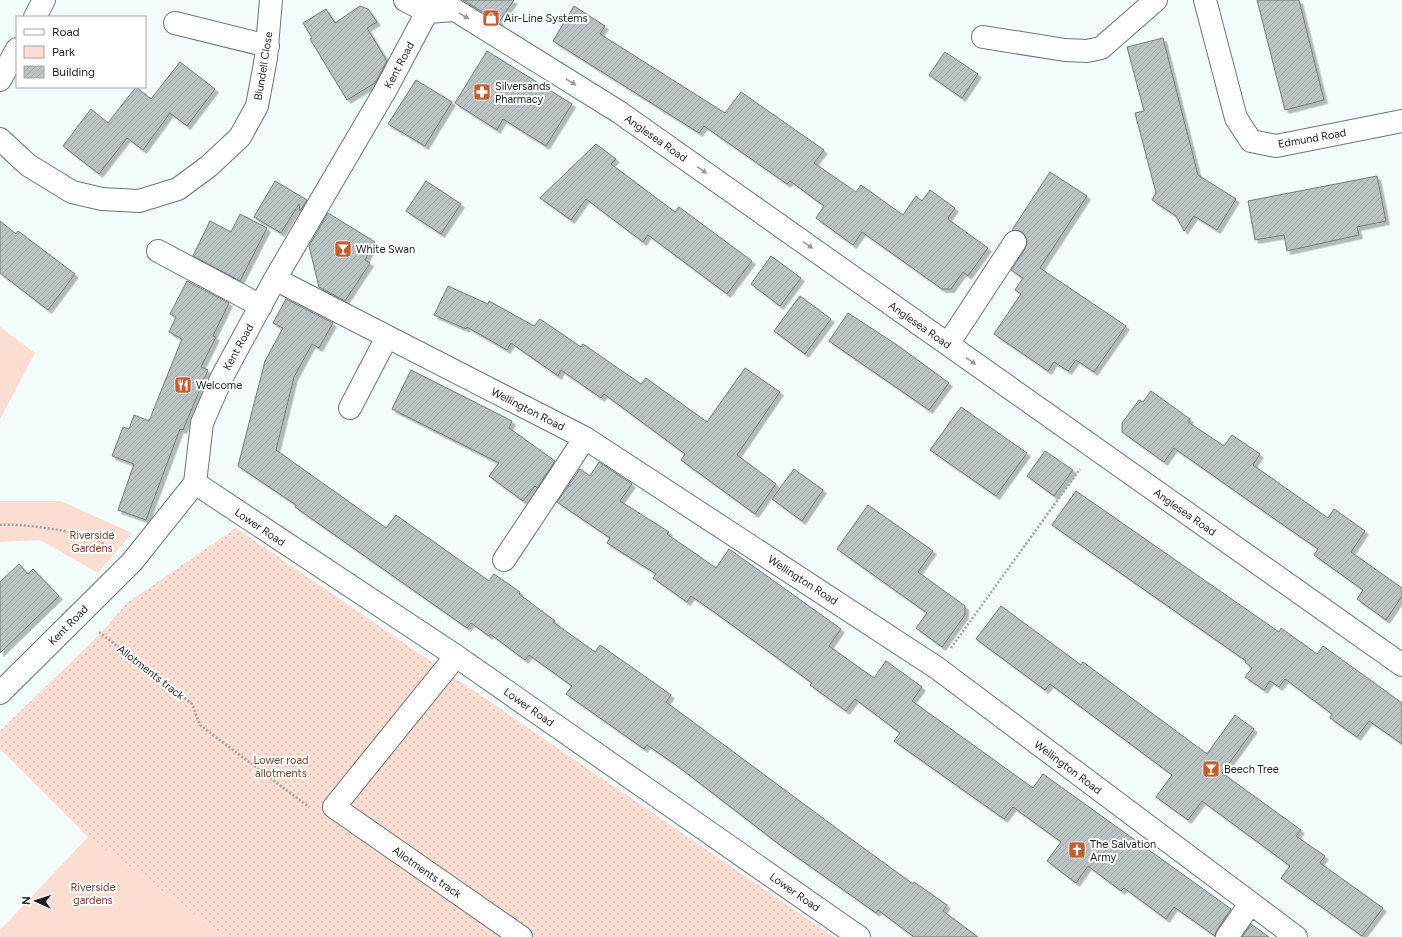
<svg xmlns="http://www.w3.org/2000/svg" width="1402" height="937" font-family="Figtree,sans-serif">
	<defs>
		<pattern id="garden-dots" width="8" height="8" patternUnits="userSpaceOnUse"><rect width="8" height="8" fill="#fcddd1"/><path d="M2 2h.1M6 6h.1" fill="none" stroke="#d7bdb3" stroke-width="1.8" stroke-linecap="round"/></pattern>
		<pattern id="building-hatch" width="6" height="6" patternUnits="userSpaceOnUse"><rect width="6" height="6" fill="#bbc4c4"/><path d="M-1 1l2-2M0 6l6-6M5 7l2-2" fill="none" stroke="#a0a8a8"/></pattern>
		<filter id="shadow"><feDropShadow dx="3.5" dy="3.5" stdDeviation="0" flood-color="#0004"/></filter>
	</defs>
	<rect width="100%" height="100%" fill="#f3fcfc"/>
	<path fill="#fcddd1" d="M0,327L35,353L0,419Z
		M0,501H61L132,533L98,573L40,540L0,542Z
		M88,837L226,937H0V930Z"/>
	<path fill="url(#garden-dots)" d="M236,528L834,937H226L88,837L0,749V731L101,633L127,603Z"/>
	<path fill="url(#building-hatch)" stroke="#727a7a" filter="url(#shadow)" d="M463,0H514L499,22Z
		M1257,0H1299L1324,100L1285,110Z
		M360,6L368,9L377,22L367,28L387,61L375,83L347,100L310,39L312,38L303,23L326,9L335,23Z
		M574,6L605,26L600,34L725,113L741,92L824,150L814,163L856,192L861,185L903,215L916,196L922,201L930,190L955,208L948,218L949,220L988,248L968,276L963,272L951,289H942L862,232L853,245L816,218L824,206L790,181L787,184L704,126L699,133L553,41Z
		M1163,38L1198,175L1236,199L1217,230L1194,216L1184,231L1176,216L1152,200L1156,193L1135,113L1144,111L1127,47Z
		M487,51L572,104L546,146L503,119L497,130L455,103Z
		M945,52L978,74L962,98L929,75Z
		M180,62L215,89L187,126L170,113L143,150L127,138L99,174L63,146L91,109L108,123L136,87L151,99Z
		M416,80L452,102L425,146L388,124Z
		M596,144L616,159L611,164L675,212L679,207L752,261L727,294L648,235L643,242L586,199L571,220L540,198Z
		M1050,172L1087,196L1040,268L1126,326L1094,372L1076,360L1068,371L1054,362L1048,371L994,334L1021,294L1015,290L1023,278L1011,270L1025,249L1027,242L1026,237L1022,232L1012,230Z
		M1377,176L1386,221L1357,227L1359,235L1287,251L1284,235L1255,240L1248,201Z
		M275,181L307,200L300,211L299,204L281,233L254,217Z
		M426,181L461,204L441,234L406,211Z
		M328,213L375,242L365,260L370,263L345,301L319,287L309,246Z
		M240,214L267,228L240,281L193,256L210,221L231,232Z
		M0,221L16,234L18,231L75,274L48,310L0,273Z
		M771,256L801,278L780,306L751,284Z
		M187,281L229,303L213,336L216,337L201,367L208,370L183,430L180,429L146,520L118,510L134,464L112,456L123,427L129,429L134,415L149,421L182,339L169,332L176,317L170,314Z
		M448,286L488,304L489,301L534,326L540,319L581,347L583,344L641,384L646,378L707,422L745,368L780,392L737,455L776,484L755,514L681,460L685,454L604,394L601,398L561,370L558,376L511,343L507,350L467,327L466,329L434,315Z
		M800,296L831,319L805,354L774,331Z
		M286,299L333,323L319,348L312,344L294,377L276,450L386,528L396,515L489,581L494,574L520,592L519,594L555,621L553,622L595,652L600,645L633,668L671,695L666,702L847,836L913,884L914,882L947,905L943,911L978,937H914L878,910L876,913L780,845L676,765L647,745L644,749L566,694L572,686L529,655L525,660L490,634L489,636L471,623L467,628L295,507L296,505L238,466L265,361L283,328L273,323Z
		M848,313L897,345L949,383L929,410L829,341Z
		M411,370L512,421L509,428L555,461L537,488L535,486L523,501L489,476L499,463L392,409Z
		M1151,391L1190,419L1188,422L1224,446L1232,435L1260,454L1253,465L1328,518L1334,509L1365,531L1351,552L1402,588V596L1386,620L1357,599L1363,590L1314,555L1318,549L1279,522L1174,448L1164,462L1122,432V423L1139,400L1143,402Z
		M961,407L1027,453L996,496L930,450Z
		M1045,451L1073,470L1054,496L1027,476Z
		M599,462L632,484L620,501L669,532L667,534L716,568L729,549L841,629L829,646L874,678L886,661L922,687L912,701L937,719L1033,788L1043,774L1231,909L1217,930L1215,936L1174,907L1166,919L1124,888L1121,891L1088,866L1076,883L1047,861L1061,842L1013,807L1004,819L894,741L900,733L855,699L846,711L810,685L812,683L714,612L691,596L687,602L653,578L656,574L607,543L610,538L557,502L580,469L590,476Z
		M794,469L823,490L802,521L772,499Z
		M1076,491L1279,632L1281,628L1317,654L1323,646L1402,703V744L1369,721L1357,737L1330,718L1332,714L1285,679L1279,687L1270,681L1264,690L1245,677L1252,668L1245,662L1246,661L1052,525Z
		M868,505L933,551L918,572L965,606V615L942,647L916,628L927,613L837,549Z
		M19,564L28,574L33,569L59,596L0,653V582Z
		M1001,606L1081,665L1083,662L1207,754L1235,715L1254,729L1222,773L1301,830L1296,836L1325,856L1320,863L1383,908L1362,936L1281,878L1290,866L1202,801L1188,820L1156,797L1172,775L1050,684L1045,690L976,639Z
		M1251,924L1269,937H1242Z"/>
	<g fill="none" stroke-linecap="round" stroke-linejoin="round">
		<defs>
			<path id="minor" d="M405,0L427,12
				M1205,0L1236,118L1251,141L1276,146L1402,121
				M427,12L455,10L619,112L1402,665
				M35,17L44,0
				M175,23L268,46
				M983,37L1065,50L1087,51L1101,48L1156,0
				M0,80L17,49
				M0,139L28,165L72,192L102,199L139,201L178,189L209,166L240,137L257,106L266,58L271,0
				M158,251L261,306
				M275,279L585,438L937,668L1296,937
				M948,344L1015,242
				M350,408L387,337
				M195,483L456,656L859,937
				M504,560L585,438
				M456,656L334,807L521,937
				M0,693L132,562L195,483L202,423L222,377L275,279L385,91L427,12L437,1
				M1227,937L1250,904"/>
		</defs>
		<use href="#minor" stroke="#6d7575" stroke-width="24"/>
		<path stroke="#9da4a4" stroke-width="2.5" stroke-dasharray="2 2" stroke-linecap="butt" d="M0,525C23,523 71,531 93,538C99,540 104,545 109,548
			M99,632L192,704L200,725L309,807
			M951,648L1080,469"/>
		<use href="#minor" stroke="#fff" stroke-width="22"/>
	</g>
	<defs><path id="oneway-solid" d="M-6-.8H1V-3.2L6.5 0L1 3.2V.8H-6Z"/></defs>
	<g fill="#999a9a">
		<use href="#oneway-solid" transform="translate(464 16) rotate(31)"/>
		<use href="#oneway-solid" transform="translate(571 82) rotate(32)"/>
		<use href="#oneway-solid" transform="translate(702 170) rotate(35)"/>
		<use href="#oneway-solid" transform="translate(808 245) rotate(35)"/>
		<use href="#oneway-solid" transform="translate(971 361) rotate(35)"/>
	</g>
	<defs>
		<symbol id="shop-square" viewBox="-11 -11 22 22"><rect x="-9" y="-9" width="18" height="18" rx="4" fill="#c45d30" stroke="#fff"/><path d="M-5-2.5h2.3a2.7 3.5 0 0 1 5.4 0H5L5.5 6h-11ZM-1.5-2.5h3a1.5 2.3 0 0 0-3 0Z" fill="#fff"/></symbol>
		<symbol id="pharmacy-square" viewBox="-11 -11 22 22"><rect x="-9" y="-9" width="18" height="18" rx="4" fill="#c45d30" stroke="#fff"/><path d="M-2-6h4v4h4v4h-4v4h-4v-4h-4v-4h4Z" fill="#fff"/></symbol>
		<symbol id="bar-square" viewBox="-11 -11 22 22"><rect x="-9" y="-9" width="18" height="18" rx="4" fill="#c45d30" stroke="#fff"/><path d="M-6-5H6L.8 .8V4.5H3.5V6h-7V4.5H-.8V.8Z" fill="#fff"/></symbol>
		<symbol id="restaurant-square" viewBox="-11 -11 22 22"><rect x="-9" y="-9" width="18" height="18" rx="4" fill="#c45d30" stroke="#fff"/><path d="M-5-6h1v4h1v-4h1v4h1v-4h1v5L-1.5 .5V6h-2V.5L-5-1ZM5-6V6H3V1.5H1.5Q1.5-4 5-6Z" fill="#fff"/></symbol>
		<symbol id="church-square" viewBox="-11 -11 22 22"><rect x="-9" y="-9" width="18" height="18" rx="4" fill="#c45d30" stroke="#fff"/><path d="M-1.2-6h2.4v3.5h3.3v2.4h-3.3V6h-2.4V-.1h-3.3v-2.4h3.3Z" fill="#fff"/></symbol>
	</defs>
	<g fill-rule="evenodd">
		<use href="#shop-square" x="481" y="8" width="20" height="20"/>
		<use href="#pharmacy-square" x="472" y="82" width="20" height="20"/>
		<use href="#bar-square" x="333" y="239" width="20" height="20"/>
		<use href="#restaurant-square" x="173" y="375" width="20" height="20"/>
		<use href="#bar-square" x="1201" y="759" width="20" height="20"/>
		<use href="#church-square" x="1067" y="840" width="20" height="20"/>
	</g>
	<g text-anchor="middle" stroke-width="4" stroke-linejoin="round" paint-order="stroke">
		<g font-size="11" fill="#1c1f1f" stroke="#fff" text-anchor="start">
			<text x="504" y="22">Air-Line Systems</text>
			<text x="495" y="90">Silversands<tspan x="495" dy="13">Pharmacy</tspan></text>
			<text x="356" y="253">White Swan</text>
			<text x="196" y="389">Welcome</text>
			<text x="1224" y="773">Beech Tree</text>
			<text x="1090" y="848">The Salvation<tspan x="1090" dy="13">Army</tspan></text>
		</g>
		<g font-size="11" fill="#1c1f1f" stroke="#fff">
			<text transform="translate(399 65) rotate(-62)" y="4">Kent Road</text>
			<text transform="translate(263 66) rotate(-81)" y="4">Blundell Close</text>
			<text transform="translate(656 138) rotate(35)" y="4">Anglesea Road</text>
			<text transform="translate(1312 138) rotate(-10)" y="4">Edmund Road</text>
			<text transform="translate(920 325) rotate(35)" y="4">Anglesea Road</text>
			<text transform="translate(238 347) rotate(-61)" y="4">Kent Road</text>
			<text transform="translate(528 409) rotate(27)" y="4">Wellington Road</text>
			<text transform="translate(1185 512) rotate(35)" y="4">Anglesea Road</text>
			<text transform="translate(260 527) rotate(34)" y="4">Lower Road</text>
			<text transform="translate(803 580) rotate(33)" y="4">Wellington Road</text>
			<text transform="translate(68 625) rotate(-45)" y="4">Kent Road</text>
			<text transform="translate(151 672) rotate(38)" y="4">Allotments track</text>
			<text transform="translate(529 707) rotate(35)" y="4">Lower Road</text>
			<text transform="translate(1068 767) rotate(37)" y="4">Wellington Road</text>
			<text transform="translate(427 872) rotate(35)" y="4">Allotments track</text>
			<text transform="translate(795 892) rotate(35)" y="4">Lower Road</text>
		</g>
		<g font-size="11" fill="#79422b" stroke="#fff">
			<text x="92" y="539">Riverside<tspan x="92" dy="13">Gardens</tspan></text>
			<text x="281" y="764">Lower road<tspan x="281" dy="13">allotments</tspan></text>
			<text x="93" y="891">Riverside<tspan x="93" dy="13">gardens</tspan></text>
		</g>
	</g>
	<rect x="16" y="16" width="130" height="72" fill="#ffffff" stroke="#a4a5a5"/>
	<rect x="24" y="29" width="20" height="6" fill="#ffffff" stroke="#a4a5a5"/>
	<text x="52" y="36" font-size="12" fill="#1c1f1f">Road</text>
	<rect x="24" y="46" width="20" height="12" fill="#fcddd1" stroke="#a4a5a5"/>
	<text x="52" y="56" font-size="12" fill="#1c1f1f">Park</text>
	<rect x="24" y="66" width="20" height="12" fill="url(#building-hatch)" stroke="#a4a5a5"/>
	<text x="52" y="76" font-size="12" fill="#1c1f1f">Building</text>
	<g transform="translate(36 901) rotate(273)" stroke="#ffffff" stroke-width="3" paint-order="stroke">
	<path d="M0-3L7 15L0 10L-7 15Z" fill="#1c1f1f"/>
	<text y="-6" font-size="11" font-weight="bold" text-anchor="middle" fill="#1c1f1f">N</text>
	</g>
</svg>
